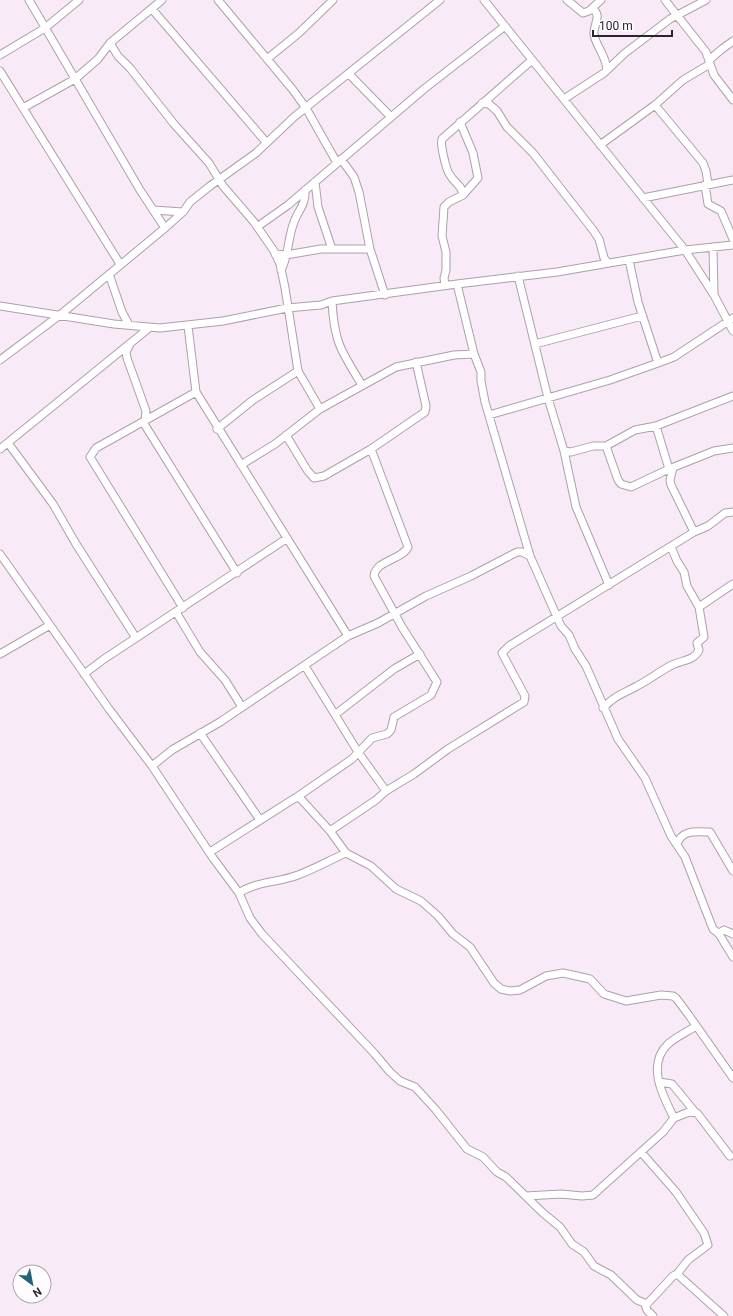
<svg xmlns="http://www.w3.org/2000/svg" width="733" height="1316" font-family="Roboto,sans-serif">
	<rect width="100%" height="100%" fill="#f8ebf7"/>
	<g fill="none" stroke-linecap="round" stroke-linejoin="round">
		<defs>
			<path id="minor" d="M29,0L140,190L165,228
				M218,0L293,90L306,108L337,163
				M484,0L685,250L714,295L733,331
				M567,0L583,13L589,11L601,0
				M665,0L706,52L714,75L733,100
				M592,8C603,16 593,24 594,34C595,45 606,55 607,70
				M152,9L266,142
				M110,43L118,56L130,68L174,124L209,163L223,186L254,222L274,251L280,264L285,288L298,371L320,409
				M0,55L45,28L79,0
				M267,59L299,33L333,0
				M709,60L722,49L733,41
				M0,71L120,264
				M349,74L391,117
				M564,99L604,73L625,53L670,19L706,0
				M482,103L489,104L497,111L507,127L533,153L593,230L599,239L604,258L608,263
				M655,105L703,163L706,171L708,184
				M23,108L75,79L98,59L110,43L162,0
				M600,145L655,105L683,80L710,64
				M341,159L354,177L359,192L370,249L385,295
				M315,182L318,207L332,249
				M705,185L708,204L721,211L733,239
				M463,195C462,185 455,184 450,175C446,170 440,144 442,139L532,60
				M643,198L733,180
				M153,210L183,212
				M257,227L288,205L424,89L505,26
				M713,247L714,295
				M275,254L286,255L321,249H370
				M629,260L638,302L658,363
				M281,270C288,258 288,239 293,225C297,211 306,206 305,190
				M109,274L122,312L129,325
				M518,276L548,398L564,451L576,507L609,585
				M457,284L474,354L481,372V381L485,402L530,556L561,626L569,635L575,649L586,666L618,739L645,778L671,836L685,857L713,929L719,934L733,957
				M445,285L444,278L446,270V252L442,236L444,207L449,202L463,195L478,178L473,153L460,122
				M332,301C334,342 341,351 362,385
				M0,306L114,324L160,328L223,321L287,308L321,305L332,301L457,284L557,272L685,250L733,245
				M188,326L196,392L348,636
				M130,344L126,352L127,358L146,411L145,421
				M535,344L642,316
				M0,360L60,315L165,228L183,212L190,202L210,186L256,153L294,117L440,0
				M489,415L610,380L658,363L674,357L733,318
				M143,422L237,573
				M656,426L669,469
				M217,429L253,400L298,371
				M286,435L307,470L314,478L324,476L371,449
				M8,443L53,504L76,544L136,638
				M606,446L618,480L621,484L631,487L669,469L714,451L733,448
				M0,449L149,328
				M564,451L571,452L593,446H606L635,430L656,426L733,396
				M241,465L275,444L320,409L396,367L454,355L474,354
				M673,468L670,480L671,485L694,532
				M671,547L677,561L684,572L687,586L699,607
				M0,554L109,709L152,766L213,858L239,893L250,918L262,934L374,1053L390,1072L400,1081L415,1087L436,1110L467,1149L483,1157L497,1172L506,1177L543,1213L560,1227L572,1244L584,1252L594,1266L611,1275L637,1300L647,1304L673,1276L677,1274L724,1316
				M183,608L90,457L96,448L196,392
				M176,612L200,652L225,680L242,707
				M0,654L50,625
				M305,666L358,752L386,791
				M84,674L104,659L286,539
				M603,708C617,694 621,695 637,686C649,680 660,671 672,665C682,660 694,661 699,650L697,643L704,637L699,607L733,584
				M336,714L394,669L420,654
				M200,733L260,820
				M152,766L172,750L220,722L348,636L378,623L426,596L471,576L517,552H522L530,556
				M297,797L352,759L372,738L387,734L391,730L394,717L431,695L437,682L402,627L374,576C376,560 402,560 408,547L371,449L425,412L426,406L416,362
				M330,831L376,800L386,791L414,774L448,749L524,702L525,696L502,653L509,646L694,532L708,526L725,513L733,512
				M677,844C682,829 697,832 710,832L733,871
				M210,852L295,798H300L330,831L346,853L371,866L396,889L421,901L438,916L453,934L470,947L494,983L501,989L510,991L520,990L546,976L563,973L590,979L604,994L626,1001L661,995L673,996L676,998L688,1014L733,1078
				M239,893C257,881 277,883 298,875C314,869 330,860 346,853
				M719,933L724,930L733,934
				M659,1082L672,1084L695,1112
				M674,1118C663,1096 646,1065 668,1044C676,1037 687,1032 696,1026
				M641,1152L676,1192L704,1233L708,1245L688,1260L677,1274
				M526,1196L561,1194L582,1196L593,1195L663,1132L674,1118L689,1112L697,1113L730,1156
				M645,1304L647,1310L653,1316"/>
		</defs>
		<use href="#minor" stroke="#aca0ab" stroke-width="9"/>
		<use href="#minor" stroke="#fff" stroke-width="7"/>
	</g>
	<g transform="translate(32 1284) rotate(148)"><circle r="19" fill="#fffcff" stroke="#a9a6a9"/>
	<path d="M0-3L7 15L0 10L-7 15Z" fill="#236578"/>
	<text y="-6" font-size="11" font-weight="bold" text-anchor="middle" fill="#292529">N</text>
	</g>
	<path d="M593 30v6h79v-6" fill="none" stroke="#292529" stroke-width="2"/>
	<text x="599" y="30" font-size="12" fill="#292529" stroke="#fffcff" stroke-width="3" paint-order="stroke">100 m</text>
</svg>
